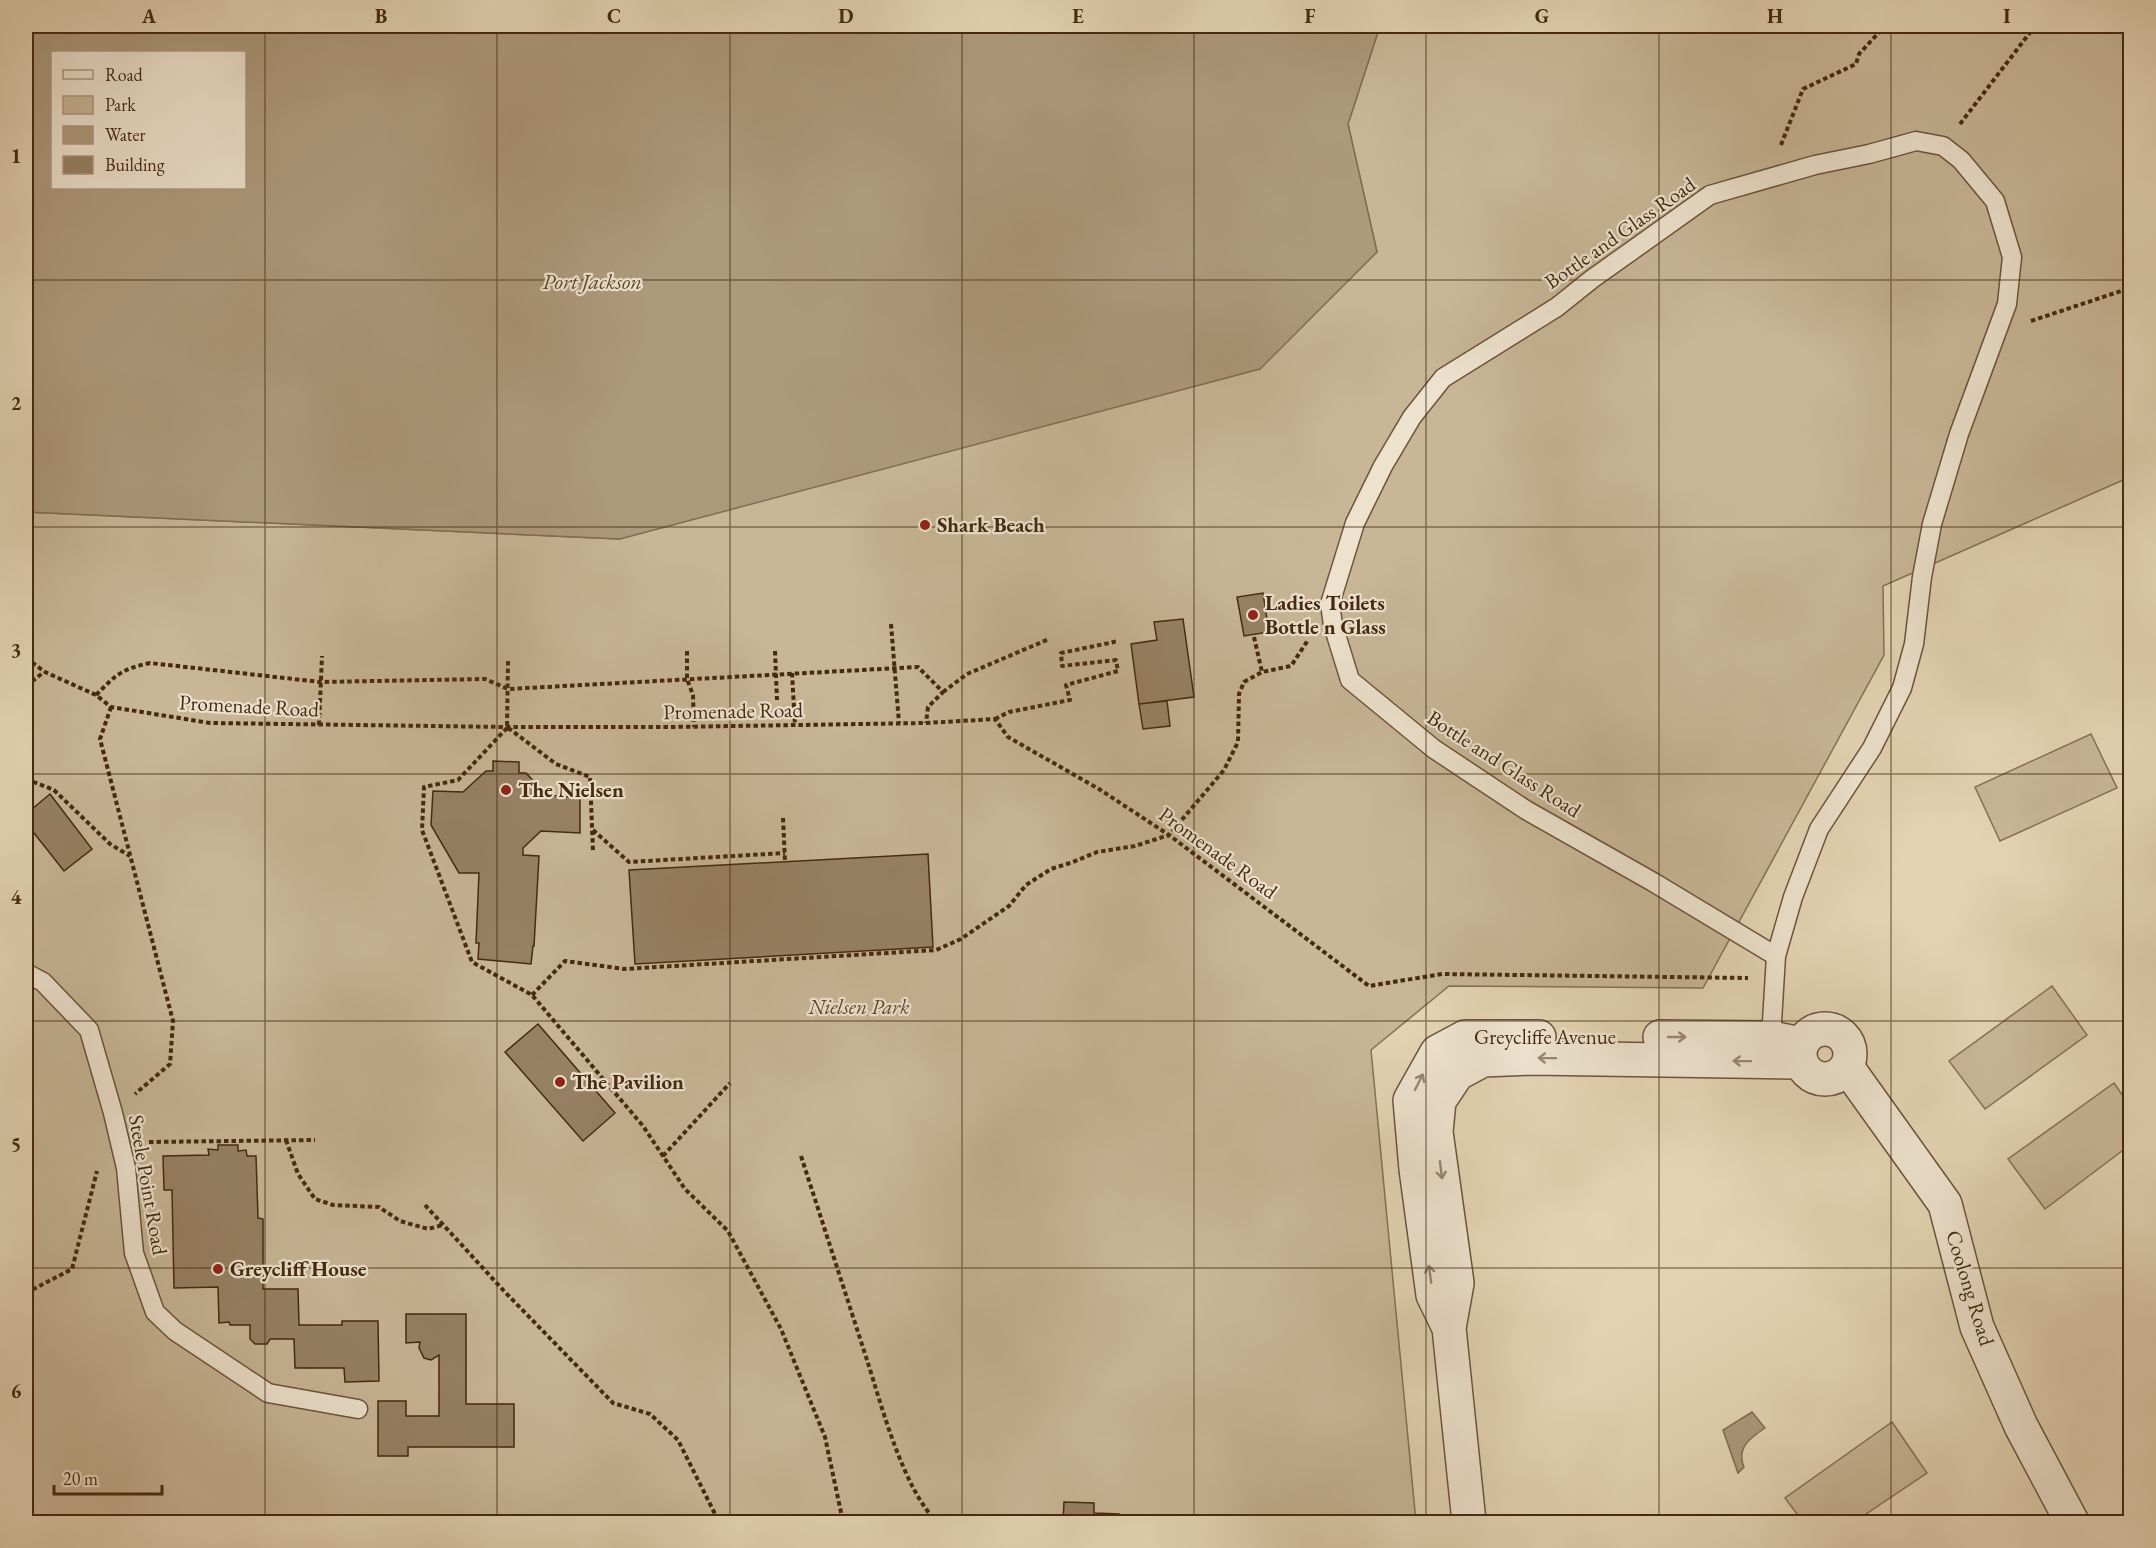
<svg xmlns="http://www.w3.org/2000/svg" width="2156" height="1548" font-family="'EB Garamond',serif">
	<rect width="100%" height="100%" fill="#e3d3b3"/>
	<filter id="stains"><feTurbulence type="fractalNoise" baseFrequency=".00333" numOctaves="4"/><feColorMatrix values="0 0 0 0 .2 0 0 0 0 .09 0 0 0 0 .02 0 0 0 .5 -.17"/></filter>
	<radialGradient id="worn" r=".72"><stop offset=".6" stop-color="#630" stop-opacity="0"/><stop offset="1" stop-color="#630" stop-opacity=".3"/></radialGradient>
	<path fill="#c8b697" stroke="#867054" stroke-width="1.5" d="M1380,26H2130V477L1883,586L1884,655L1703,988L1449,986L1371,1050L1416,1522H26V512L620,539L1377,252L1348,124Z
		M2091,734L2117,788L2000,841L1975,787Z
		M2052,986L2087,1035L1985,1109L1949,1061Z
		M2114,1083L2130,1106V1145L2045,1209L2008,1159Z
		M1892,1422L1927,1473L1854,1522H1803L1785,1498Z"/>
	<path fill="#ad997c" stroke="#836c51" stroke-width="1.5" fill-rule="evenodd" d="M26,26H1380L1348,124L1377,252L1260,369L620,539L26,512ZM52,52H244V188H52Z
		M1752,1412L1765,1428C1750,1438 1736,1448 1744,1467L1738,1473L1723,1430Z"/>
	<path fill="#978165" stroke="#452910" stroke-width="1.5" d="M1263,593L1269,632L1244,636L1237,597Z
		M1183,619L1194,697L1139,704L1131,644L1157,640L1154,622Z
		M1167,701L1170,726L1143,729L1139,704Z
		M493,761L519,762V773H526L547,795L580,798V833L541,831L523,848V855L539,856L534,946H533L531,964L478,959L479,943H476L479,873H459L431,825L433,791L463,792L486,771H493Z
		M50,794L92,849L64,871L26,823V814Z
		M928,854L933,947L635,964L629,870Z
		M538,1024L615,1113L583,1141L505,1052Z
		M218,1145H238V1151L246,1150L247,1156H256L258,1218L263,1219V1289H298L299,1325H342V1321H378L379,1381L345,1382L344,1368H295L294,1339H270L267,1344H255L250,1339V1325H230L229,1322L219,1323L218,1287L174,1288L172,1190H164L163,1156L209,1155L208,1149L218,1150Z
		M406,1314H466V1404H514V1447H408V1456H378V1401H406V1416H439V1355L431,1360L424,1358L419,1348L420,1342L406,1343Z
		M1064,1502L1094,1503V1513L1119,1514V1522H1063Z"/>
	<g fill="none" stroke-linecap="round" stroke-linejoin="round">
		<defs>
			<path id="service" d="M26,973L43,982L89,1030L113,1113L126,1168L134,1253L155,1312L175,1331L268,1393L358,1409
				M1771,1038L1776,956L1793,897L1819,829L1872,748L1902,688L1914,644L1922,577L1932,524L1959,434L2007,304L2012,257L1995,201L1961,160L1943,146L1916,141L1869,154L1815,165L1710,195L1592,279L1557,307L1443,378L1412,417L1383,466L1355,523L1330,604L1333,625L1350,680L1434,749L1526,810L1653,882L1776,956"/>
			<path id="minor" d="M1800 1054a25 25 0 1 1 50 0a25 25 0 1 1-50 0Z
				M1660,1037L1771,1038L1801,1044
				M1847,1067L1945,1204L1977,1327L2021,1426L2072,1522
				M1449,1328L1433,1295L1416,1169L1410,1100L1437,1052L1465,1037H1539
				M1469,1522L1449,1328L1457,1283L1436,1132L1439,1101L1457,1074L1483,1060L1533,1058L1795,1062L1800,1060"/>
		</defs>
		<use href="#service" stroke="#6c5439" stroke-width="21"/>
		<use href="#minor" stroke="#6c5439" stroke-width="36"/>
		<path stroke="#452910" stroke-width="4" stroke-dasharray="4.5 3" stroke-linecap="butt" d="M1960,124L2035,26
			M1781,145L1803,89L1856,64L1859,54L1885,26
			M2031,321L2130,288
			M891,624L899,723
			M1254,637L1262,672
			M687,651V679L693,695L694,727
			M775,651L777,700
			M26,658L45,672L96,695L111,707L210,723L507,727H670L926,723L995,719L1008,737L1099,789L1169,835L1369,986L1442,974L1748,978
			M508,661L507,727L556,764L590,777L593,851
			M792,673L795,725
			M26,686L44,672
			M943,692L967,674L1049,639
			M96,695C116,675 121,669 150,663L320,682L485,679L508,689L918,667L943,692L928,707L926,723
			M111,707L100,739L173,1021L170,1064L135,1094
			M995,719L1009,712L1070,700L1066,685L1118,671L1116,660L1062,666L1061,653L1114,642L1113,637
			M319,725L322,656
			M507,728L458,780L424,787L422,830L472,962L532,995L643,1126L685,1189L728,1231L781,1329L825,1437L842,1517L848,1522
			M26,779L54,790L110,844L130,856
			M783,818L785,861
			M593,830L629,862L785,853
			M532,995L565,961L624,969L936,950L961,939L1009,906L1026,885L1051,869L1073,862L1097,852L1135,846L1169,835L1224,770L1238,742L1239,694L1244,682L1262,672L1291,666L1308,640
			M286,1140L298,1174L315,1199L333,1205L379,1207L400,1221L428,1229L443,1225
			M149,1142L315,1140
			M663,1156L730,1083
			M801,1156C823,1224 845,1292 867,1360C882,1407 903,1488 937,1522
			M425,1205L504,1291L613,1403L650,1414L678,1440L719,1522
			M26,1293L72,1269L97,1171
			M26,1346L32,1357L26,1399
			M26,1517L32,1522"/>
		<use href="#service" stroke="#ede2ce" stroke-width="18"/>
		<use href="#minor" stroke="#ede2ce" stroke-width="33"/>
	</g>
	<defs><path id="oneway-shaft" d="M-6 0H5M1.5-3L5.5 0L1.5 3" fill="none" stroke-width="1.6" stroke-linecap="round" stroke-linejoin="round" transform="scale(1.5)"/></defs>
	<g stroke="#99866f">
		<use href="#oneway-shaft" transform="translate(1677 1037)"/>
		<use href="#oneway-shaft" transform="translate(1547 1058) rotate(-179)"/>
		<use href="#oneway-shaft" transform="translate(1742 1061) rotate(-179)"/>
		<use href="#oneway-shaft" transform="translate(1419 1082) rotate(-63)"/>
		<use href="#oneway-shaft" transform="translate(1441 1170) rotate(83)"/>
		<use href="#oneway-shaft" transform="translate(1430 1274) rotate(-98)"/>
	</g>
	<path fill="none" stroke="#452910" stroke-width="1.5" stroke-opacity="0.55" d="M265,26V1522M497,26V1522M730,26V1522M962,26V1522M1194,26V1522M1426,26V1522M1659,26V1522M1891,26V1522M26,280H2130M26,527H2130M26,774H2130M26,1021H2130M26,1268H2130"/>
	<g fill="#8f2418" stroke="#ede2ce" stroke-width="2">
		<circle cx="925" cy="525" r="6"/>
		<circle cx="1253" cy="615" r="6"/>
		<circle cx="506" cy="790" r="6"/>
		<circle cx="560" cy="1082" r="6"/>
		<circle cx="218" cy="1269" r="6"/>
	</g>
	<g text-anchor="middle" stroke-width="4.5" stroke-linejoin="round" paint-order="stroke">
		<g font-size="21" fill="#452910" stroke="#ede2ce">
			<text transform="translate(1620 233) rotate(-35)" y="7">Bottle and Glass Road</text>
			<text transform="translate(249 706) rotate(3)" y="7">Promenade Road</text>
			<text transform="translate(733 711) rotate(-1)" y="7">Promenade Road</text>
			<text transform="translate(1504 764) rotate(33)" y="7">Bottle and Glass Road</text>
			<text transform="translate(1218 853) rotate(36)" y="7">Promenade Road</text>
			<text x="1545" y="1044">Greycliffe Avenue</text>
			<text transform="translate(148 1185) rotate(80)" y="7">Steele Point Road</text>
			<text transform="translate(1970 1288) rotate(73)" y="7">Coolong Road</text>
		</g>
		<g font-size="21" font-weight="bold" fill="#452910" stroke="#ede2ce" text-anchor="start">
			<text x="937" y="532">Shark Beach</text>
			<text x="1265" y="610">Ladies Toilets<tspan x="1265" dy="24">Bottle n Glass</tspan></text>
			<text x="518" y="797">The Nielsen</text>
			<text x="572" y="1089">The Pavilion</text>
			<text x="230" y="1276">Greycliff House</text>
		</g>
		<g font-size="21" font-style="italic" fill="#5f452b" stroke="#ede2ce">
			<text x="859" y="1014">Nielsen Park</text>
		</g>
		<g font-size="22" font-style="italic" fill="#5f452b" stroke="#ede2ce">
			<text x="592" y="289">Port Jackson</text>
		</g>
	</g>
	<rect width="2156" height="1548" fill="none" stroke="#e3d3b3" stroke-width="66"/>
	<rect x="51" y="51" width="195" height="138" fill="#ede2ce" stroke="#aa9882" stroke-width="1.5"/>
	<rect x="63" y="70" width="30" height="9" fill="#ede2ce" stroke="#aa9882" stroke-width="1.5"/>
	<text x="105" y="81" font-size="18" fill="#452910">Road</text>
	<rect x="63" y="96" width="30" height="18" fill="#c8b697" stroke="#aa9882" stroke-width="1.5"/>
	<text x="105" y="111" font-size="18" fill="#452910">Park</text>
	<rect x="63" y="126" width="30" height="18" fill="#ad997c" stroke="#aa9882" stroke-width="1.5"/>
	<text x="105" y="141" font-size="18" fill="#452910">Water</text>
	<rect x="63" y="156" width="30" height="18" fill="#978165" stroke="#aa9882" stroke-width="1.5"/>
	<text x="105" y="171" font-size="18" fill="#452910">Building</text>
	<path d="M54 1485v9h108v-9" fill="none" stroke="#452910" stroke-width="3"/>
	<text x="63" y="1485" font-size="18" fill="#452910" stroke="#ede2ce" stroke-width="4.5" paint-order="stroke">20 m</text>
	<rect x="33" y="33" width="2090" height="1482" fill="none" stroke="#452910" stroke-width="2"/>
	<g font-size="20" text-anchor="middle" font-weight="bold" fill="#452910">
		<text x="149" y="23">A</text>
		<text x="381" y="23">B</text>
		<text x="614" y="23">C</text>
		<text x="846" y="23">D</text>
		<text x="1078" y="23">E</text>
		<text x="1310" y="23">F</text>
		<text x="1542" y="23">G</text>
		<text x="1775" y="23">H</text>
		<text x="2007" y="23">I</text>
		<text x="16" y="163">1</text>
		<text x="16" y="410">2</text>
		<text x="16" y="657">3</text>
		<text x="16" y="904">4</text>
		<text x="16" y="1151">5</text>
		<text x="16" y="1398">6</text>
	</g>
	<rect width="100%" height="100%" filter="url(#stains)"/>
	<rect width="100%" height="100%" fill="url(#worn)"/>
</svg>
